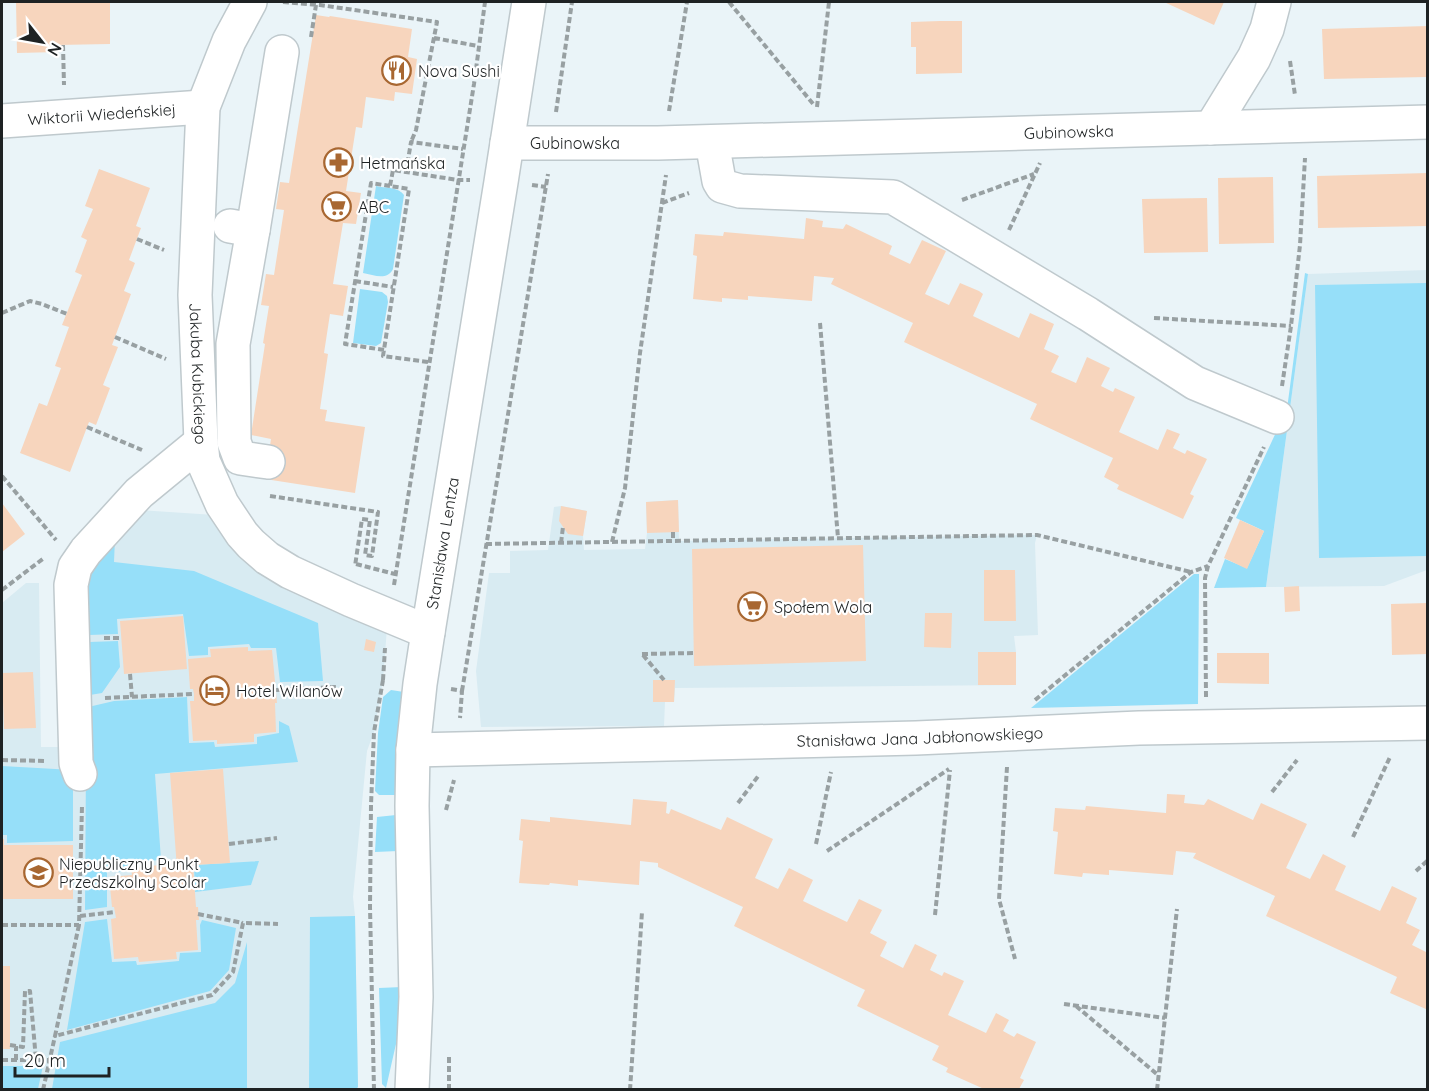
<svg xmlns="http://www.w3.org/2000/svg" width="1429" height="1091" font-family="Quicksand,sans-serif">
	<rect width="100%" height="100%" fill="#eaf4f8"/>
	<path fill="#d8ebf2" d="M1427,270V570L1384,586L1266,587L1308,274Z
		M678,500L679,541L1037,535L1035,543L1038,635L1014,636L1016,652V685L675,688L674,702H665L664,726L481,727L476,671L489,573H510V551L548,550L554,507L561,506L587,511L583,536L584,550L645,549L647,533L646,502Z
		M139,510L230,516L388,615L383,680L374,732L367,751L353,897L355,916L358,1087L356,1090H2V603L26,583H39L41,747H85L78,580Z"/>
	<path fill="#96dff9" d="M376,186C385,188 399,187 404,195L393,269C387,281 374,275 363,273Z
		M1305,273L1308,274L1266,587L1214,588L1225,559L1247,568L1264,531L1236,518L1287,409Z
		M1427,283V556L1319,558L1315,285Z
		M360,289L382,292L387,296L388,302L381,343L376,346L353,343Z
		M115,538L114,562L194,571L318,623L323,681L280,682L276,648H251L249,644L208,647V655L189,656L183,614L117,619L118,634L89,635L88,581L78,580Z
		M1194,574H1199L1198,704L1031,708Z
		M118,641L120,667L102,693L84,696L82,680L90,671L89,642Z
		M391,690L404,692L397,795H379L375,791L378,733L383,697Z
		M187,697L189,743L214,742L215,747L257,744V737L279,733V721L289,726L298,762L155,774L161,860L130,862L129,872L107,871V907L85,910L86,760L84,708L114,701Z
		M2,766L73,770V841L7,843V835H2Z
		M396,815L398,851L375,852L377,817Z
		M259,861L251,885L195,892L194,865Z
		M355,916L358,1087L356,1089H309L310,917Z
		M107,919L112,962L136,961L137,965L179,961L180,953L201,952L200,925L202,920L236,928L229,970L210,991L67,1030L85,922Z
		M247,942V1089H52L60,1042L215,1003L235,983Z
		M402,987L401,1022L386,1088L382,1084L379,988Z
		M2,1066H43L38,1089H2Z"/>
	<path fill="#f7d5bd" d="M16,2H110V44L57,45V52L17,53Z
		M1164,2H1224L1214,25Z
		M316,15L329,17L330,16L412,29L408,57L417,59L412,94L395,92L394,101L366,97L362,128L356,127L346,191L361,193L356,224L343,223L333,284L348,286L343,316L330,314L324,353L328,354L320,409L327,410L325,421L365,427L355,493L265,479L271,439L251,435L265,344L263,343L269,306L261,305L266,274L274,275L284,210L276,209L280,182L289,183Z
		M940,21H962V73L916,74V47H911V22Z
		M1428,26V77L1324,79L1322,29Z
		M99,169L150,188L136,226L141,228L129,260L135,263L124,291L131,294L112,345L118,347L103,385L110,388L96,425L89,422L70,472L20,453L39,403L47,406L61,368L55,366L69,327L62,325L82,275L75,272L87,240L81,237L93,209L85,206Z
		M1428,173V226L1318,228L1317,176Z
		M1273,177L1274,243L1219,244L1218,178Z
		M1207,198L1208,252L1144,253L1142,199Z
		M806,218L823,221L822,227L843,229L846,224L892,246L889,254L910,264L922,240L946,251L925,294L949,305L960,283L979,291L983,294L973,316L1019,338L1030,313L1054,324L1044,349L1059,356L1051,372L1076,383L1087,357L1110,368L1101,386L1113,392L1115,388L1135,397L1119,432L1158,450L1167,429L1180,434L1173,448L1185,454L1187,450L1207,459L1190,494L1194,496L1183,519L1117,489L1119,485L1104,477L1113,458L1030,419L1037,404L904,342L913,323L831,284L834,278L814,276L812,301L748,296V300L722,298V302L693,299L697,256L693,255L695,234L723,236L724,232L804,239Z
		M678,500L679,532L647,533L646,502Z
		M2,503L25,534L2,552Z
		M561,506L587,511L583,536L568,534L559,521Z
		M1240,520L1264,531L1247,569L1224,558Z
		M863,545L866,661L694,666L692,549Z
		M984,570H1015L1016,621H984Z
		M1299,586L1300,611L1285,612L1284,587Z
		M1428,603V654L1392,655L1391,604Z
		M925,613H952L951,648L924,647Z
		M183,616L187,669L124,674L120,621Z
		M366,639L376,642L374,652L364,650Z
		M248,647V651L272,650L277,703H275L276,732L254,734V742L217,744V740L193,741L190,701H194V694L193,689H190L188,659L211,657L210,649Z
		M978,652H1016V685H978Z
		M1217,653H1269V684L1217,683Z
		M33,672L36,728L4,729L2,673Z
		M653,680H675L674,702H653Z
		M223,769L230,863L193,865L196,907H198L199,920H196L198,950L176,952L177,959L139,962L138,957L114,959L111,919L116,918L114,907H112L109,877L132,875L131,868L169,864V869H177L170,773Z
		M1167,794L1185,795L1184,803L1204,805L1208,799L1253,820L1261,803L1307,824L1286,868L1310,879L1323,854L1346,866L1335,890L1380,911L1392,886L1417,898L1406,923L1420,930L1412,945L1428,953V1010L1390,993L1397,977L1266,916L1275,896L1193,858L1196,853L1176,851L1173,875L1109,870V875L1083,873L1082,877L1054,874L1058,832L1053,831L1055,808L1085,810L1086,806L1166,813Z
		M633,799L667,802L666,813L669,814L671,809L721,830L727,817L773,839L755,878L778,889L789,868L813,880L803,901L847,922L859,899L882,910L870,933L887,942L880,956L903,968L915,944L937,955L930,970L942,976L944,972L964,981L948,1015L986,1033L996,1013L1009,1020L1003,1031L1014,1037L1017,1033L1036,1042L1020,1078L1024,1080L1019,1089H984L946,1072L948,1068L932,1060L939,1046L857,1006L865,990L734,926L743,907L658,867V863L640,861L639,885L578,880V886L550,883L549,885L519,883L523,841L519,840L521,819L550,822V817L631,825Z
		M2,839H4V845H73V899H2Z
		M2,966H10V1049H2Z"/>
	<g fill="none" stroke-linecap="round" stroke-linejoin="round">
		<defs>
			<g id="minor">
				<path id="s1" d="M250,2L229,41L203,107L195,295L201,442L203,461L222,504L242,534L251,544L267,558L290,572L351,600L428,632"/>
				<path id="s2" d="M2,121L203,107"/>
				<path d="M1211,128L1254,58L1267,29L1274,2"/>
				<path d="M712,142L719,181L722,186L740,191L893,197L1088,314L1195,383L1277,417"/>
				<path id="s3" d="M507,143H658L1428,122"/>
				<path d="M230,226L253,230L233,344L234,442L240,458L268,462"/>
				<path d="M253,230L282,52"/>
				<path id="s4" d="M413,750L916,738L1139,728L1428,723"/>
				<path d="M80,774L76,763L71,585L75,567L86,551L139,493L201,442"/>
				<path id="s5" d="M412,1090L416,997L412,806L413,750L420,684L428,632L501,182L529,2"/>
			</g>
		</defs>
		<use href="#minor" stroke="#bfc9cd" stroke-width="36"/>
		<path stroke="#98a0a2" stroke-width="4" stroke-dasharray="6 3" stroke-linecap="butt" d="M283,2L320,5L437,22L416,130L411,142
			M729,2L814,105
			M311,37L316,5
			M434,38L478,46
			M63,45L64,85
			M1290,61L1295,95
			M817,107L829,2
			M669,111L687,2
			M556,112L572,2
			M406,172L411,142L463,149
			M532,185L546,187
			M962,200L1034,174
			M662,203L689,193
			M1009,230L1040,163
			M137,239L164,250
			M355,281L393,287
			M2,313L30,301L42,304L67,314
			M1154,318L1291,326
			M820,323L838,538
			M115,337L166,359
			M384,350L345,344L371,183L390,186
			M428,362L383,356L409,189L390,186L393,170L458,180H470
			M1282,386L1291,326L1300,245L1305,158
			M87,427L142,450
			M2,476L56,540
			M270,496L378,512L372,556L365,555L370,520L362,519L355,566
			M673,532V541
			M612,542L625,488L640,353L666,175
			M561,543L563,527
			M486,544L1037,535L1191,572
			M356,564L395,574
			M394,585L474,84L485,2
			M2,590L44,558
			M104,638H121
			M642,654L694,653
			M643,655L664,680
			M130,674L132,697
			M383,680L385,648
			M451,689L462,691L460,718
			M276,690L337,687
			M462,691L548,174
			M1206,697L1205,578L1208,566L1264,447
			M105,698L194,694
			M1035,700L1191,572L1208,566
			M2,760L46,761
			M1007,767L999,899L1015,959
			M1272,792L1297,760
			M738,803L759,775
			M446,810L454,780
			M1353,837L1390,757
			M229,844L277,838
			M816,844L831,772
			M827,851L949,769
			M1416,871L1428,860
			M198,914L243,923
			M935,915L950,770
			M80,916L115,912
			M2,925H79L82,806
			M79,925L55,1036L212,995L233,972L243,923L278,924
			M1064,1004L1165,1018
			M1076,1006L1158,1075
			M10,1045L23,1047L25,991H30L36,1060
			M449,1057V1090
			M2,1060H49
			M16,1060V1046
			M43,1090L55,1036
			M374,1090L370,907L371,805L374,732L383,680
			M630,1090L642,912
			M1157,1090L1177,909"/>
		<use href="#minor" stroke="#fff" stroke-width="33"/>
	</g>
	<defs>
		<symbol id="restaurant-ring" viewBox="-11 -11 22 22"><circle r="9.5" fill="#fff" stroke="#a86731" stroke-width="1.5"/><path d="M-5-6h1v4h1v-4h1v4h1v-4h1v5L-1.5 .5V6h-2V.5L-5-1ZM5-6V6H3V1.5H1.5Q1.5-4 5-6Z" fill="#a86731"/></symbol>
		<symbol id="pharmacy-ring" viewBox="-11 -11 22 22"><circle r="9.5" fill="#fff" stroke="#a86731" stroke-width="1.5"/><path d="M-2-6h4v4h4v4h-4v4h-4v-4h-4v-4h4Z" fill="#a86731"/></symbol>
		<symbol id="supermarket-ring" viewBox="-11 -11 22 22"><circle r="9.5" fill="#fff" stroke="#a86731" stroke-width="1.5"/><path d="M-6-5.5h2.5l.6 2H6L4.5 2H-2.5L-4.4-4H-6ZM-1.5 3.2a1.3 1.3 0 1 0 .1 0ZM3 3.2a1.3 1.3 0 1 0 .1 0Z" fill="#a86731"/></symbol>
		<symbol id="hotel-ring" viewBox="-11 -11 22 22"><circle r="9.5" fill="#fff" stroke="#a86731" stroke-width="1.5"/><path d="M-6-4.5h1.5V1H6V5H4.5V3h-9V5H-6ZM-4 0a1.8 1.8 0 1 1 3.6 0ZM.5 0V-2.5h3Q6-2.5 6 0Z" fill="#a86731"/></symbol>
		<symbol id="school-ring" viewBox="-11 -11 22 22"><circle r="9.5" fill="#fff" stroke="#a86731" stroke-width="1.5"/><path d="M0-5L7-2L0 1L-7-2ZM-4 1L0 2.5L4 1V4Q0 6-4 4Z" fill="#a86731"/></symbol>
	</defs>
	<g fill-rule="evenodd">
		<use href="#restaurant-ring" x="380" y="54" width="33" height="33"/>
		<use href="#pharmacy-ring" x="322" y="146" width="33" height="33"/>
		<use href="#supermarket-ring" x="320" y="190" width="33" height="33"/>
		<use href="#supermarket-ring" x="736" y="590" width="33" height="33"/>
		<use href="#hotel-ring" x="198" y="674" width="33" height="33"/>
		<use href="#school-ring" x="22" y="856" width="33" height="33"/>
	</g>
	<g text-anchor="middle" stroke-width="4.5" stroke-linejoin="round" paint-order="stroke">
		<g font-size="16" fill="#1e2223" stroke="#fff" text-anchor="start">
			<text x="418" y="77">Nova Sushi</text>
			<text x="360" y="169">Hetmańska</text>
			<text x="358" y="213">ABC</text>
			<text x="774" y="613">Społem Wola</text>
			<text x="236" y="697">Hotel Wilanów</text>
			<text x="59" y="870">Niepubliczny Punkt<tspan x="59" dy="18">Przedszkolny Scolar</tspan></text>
		</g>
		<g font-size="16" fill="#1e2223" stroke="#fff">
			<text dy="6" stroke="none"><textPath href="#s2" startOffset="100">Wiktorii Wiedeńskiej</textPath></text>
			<text dy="6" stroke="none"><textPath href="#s3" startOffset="562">Gubinowska</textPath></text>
			<text dy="6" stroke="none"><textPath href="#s3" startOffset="68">Gubinowska</textPath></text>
			<text dy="6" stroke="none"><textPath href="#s1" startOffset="382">Jakuba Kubickiego</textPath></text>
			<text dy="6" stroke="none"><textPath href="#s5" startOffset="549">Stanisława Lentza</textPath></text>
			<text dy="6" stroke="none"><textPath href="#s4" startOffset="507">Stanisława Jana Jabłonowskiego</textPath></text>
		</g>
	</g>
	<rect width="1429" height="1091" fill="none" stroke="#1e2223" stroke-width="6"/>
	<g transform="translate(42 42) rotate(121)" stroke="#ffffff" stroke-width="4.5" paint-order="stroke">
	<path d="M0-4.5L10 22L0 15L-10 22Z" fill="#1e2223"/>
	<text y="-9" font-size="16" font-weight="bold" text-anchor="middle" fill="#1e2223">N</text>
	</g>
	<path d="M15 1067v9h94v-9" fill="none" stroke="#1e2223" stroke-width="3"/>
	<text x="24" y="1067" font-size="18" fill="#1e2223" stroke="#ffffff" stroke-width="4.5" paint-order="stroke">20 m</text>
</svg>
